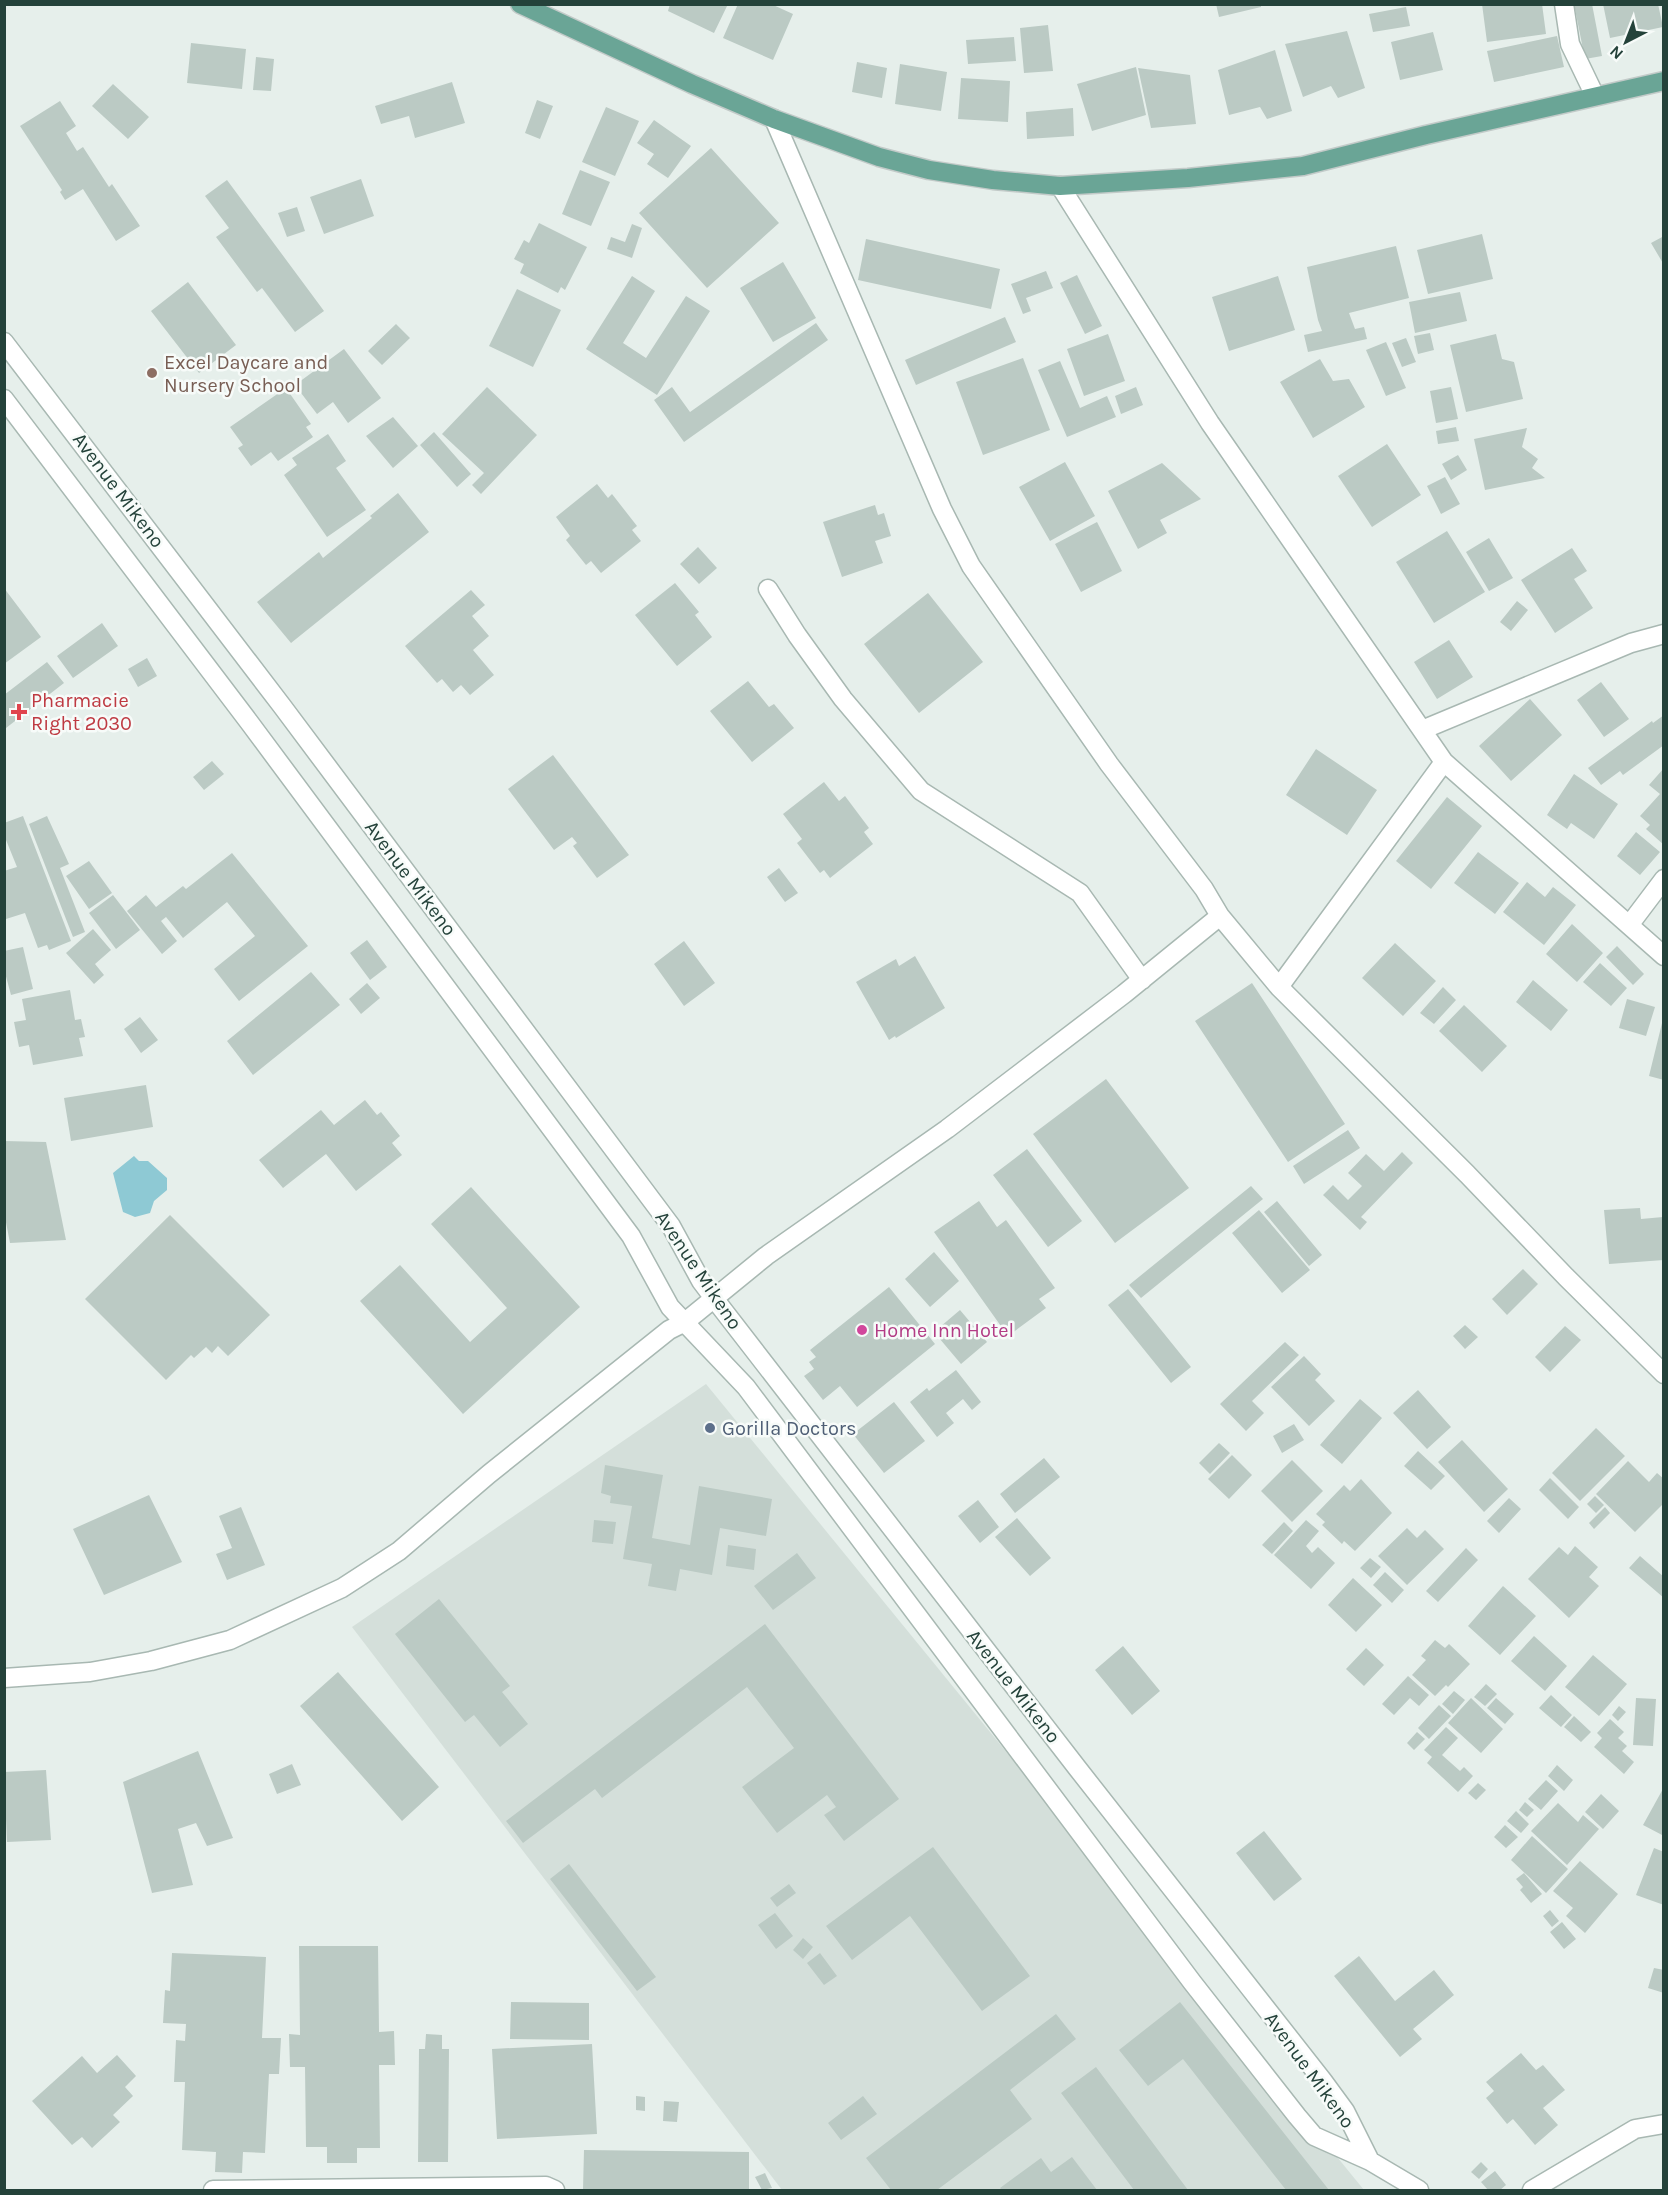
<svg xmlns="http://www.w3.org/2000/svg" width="1668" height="2195" font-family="Karla,sans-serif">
	<rect width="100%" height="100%" fill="#e6efeb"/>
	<path fill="#d4dfda" d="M706,1384L1364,2190H782L352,1627Z"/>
	<path fill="#8ec9d4" d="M134,1156L139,1161H148L167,1178V1190L154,1201L150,1213L135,1217L123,1212L113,1173Z"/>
	<path fill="#bbcac4" d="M670,4H728L714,33L668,11Z
		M738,4H771L793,14L773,60L723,38Z
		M1216,4H1261V7L1219,17Z
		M1482,4H1542L1546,34L1487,42Z
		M1574,4H1592L1602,56L1585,59Z
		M1603,4H1658L1663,27L1610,38Z
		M1406,7L1410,26L1373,32L1369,14Z
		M1048,25L1053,71L1024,73L1020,28Z
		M1347,31L1365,88L1338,98L1331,86L1303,97L1285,44Z
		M1433,32L1443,70L1400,80L1391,42Z
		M1557,36L1564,67L1494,82L1487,51Z
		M1014,37L1016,61L968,64L966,40Z
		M191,43L246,49L242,89L187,83Z
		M1275,50L1292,111L1267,119L1260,107L1229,115L1218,70Z
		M256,57L274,59L271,91L253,90Z
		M857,62L887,68L882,98L852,92Z
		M900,64L947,72L941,111L895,104Z
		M1136,67L1146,115L1092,131L1077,84Z
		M1138,68L1190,75L1196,124L1151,128Z
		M961,78L1010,81L1008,122L958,119Z
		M452,82L465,123L415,138L409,116L381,124L375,106Z
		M113,84L149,117L128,139L92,106Z
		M537,100L553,106L540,139L525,133Z
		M60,101L76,126L66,133L77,151L83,147L109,187L112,184L140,226L116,241L83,189L65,200L60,192L62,190L20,126Z
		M606,107L639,121L615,176L582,162Z
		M1073,108L1074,136L1027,139L1026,112Z
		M654,120L691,146L668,178L647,164L654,154L637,143Z
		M711,148L779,223L707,288L639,213Z
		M580,170L610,182L591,226L562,214Z
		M361,179L374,216L324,234L310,197Z
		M227,180L324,311L295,332L262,288L257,292L216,237L229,228L205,196Z
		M297,207L305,231L287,237L278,213Z
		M539,223L587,247L565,290L561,287L558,293L520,273L524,264L514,259L524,240L529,243Z
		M632,224L642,228L632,258L607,249L611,237L625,242Z
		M1482,234L1493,279L1428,294L1417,250Z
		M1664,236V265L1651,243Z
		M866,239L1000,269L991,309L858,280Z
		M1396,246L1409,298L1349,313L1355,329L1364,327L1367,339L1308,352L1304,335L1322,331L1318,320L1307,267Z
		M783,262L816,318L773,342L740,288Z
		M1046,271L1053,288L1026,298L1031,311L1023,314L1011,284Z
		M1077,275L1102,326L1085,334L1060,283Z
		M632,276L655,291L623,343L646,358L686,296L710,311L657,395L586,349Z
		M1278,276L1295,330L1229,351L1212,297Z
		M188,282L236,345L199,373L151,311Z
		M517,289L561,310L533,367L489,346Z
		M1460,292L1467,321L1415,333L1409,302Z
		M1005,317L1016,342L916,385L905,360Z
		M816,323L828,340L684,442L654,400L672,387L690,412Z
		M396,324L410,338L382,365L368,351Z
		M1430,333L1434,350L1418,354L1414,336Z
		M1108,334L1125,381L1084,396L1067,349Z
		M1496,334L1502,359L1514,362L1523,399L1466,412L1450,345Z
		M1406,338L1416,362L1402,367L1392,343Z
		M1386,342L1406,388L1386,396L1366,350Z
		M344,349L381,398L348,423L333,402L317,414L295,385Z
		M1023,358L1050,430L983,455L956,382Z
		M1320,359L1333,381L1349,379L1365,407L1313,438L1280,382Z
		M1060,361L1080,408L1107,396L1116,417L1067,437L1038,370Z
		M487,387L537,435L481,494L472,485L484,473L442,434Z
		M1136,387L1143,405L1121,414L1115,396Z
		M1451,387L1458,419L1436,423L1430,391Z
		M286,388L311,424L306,427L313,437L278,461L271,452L251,466L238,448L243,445L230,427Z
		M393,417L418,446L393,468L366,436Z
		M1456,427L1459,441L1438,444L1436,431Z
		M1527,428L1522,447L1538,459L1532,468L1545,478L1485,490L1474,439Z
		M434,432L471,474L457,487L420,445Z
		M328,434L346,461L336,468L366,510L327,537L284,475L297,465L292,458Z
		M1387,444L1421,495L1372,527L1338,476Z
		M1458,455L1467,470L1451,480L1442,464Z
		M1065,462L1095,516L1050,541L1019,487Z
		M1162,463L1201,499L1160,520L1167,533L1138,549L1108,491Z
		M1445,477L1460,504L1441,514L1427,486Z
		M597,484L608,498L612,494L637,526L632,530L641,541L601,573L591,561L586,565L566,540L570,536L556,517Z
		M398,493L429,532L291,643L257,602L319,552L323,558L372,518L370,516Z
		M875,505L878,515L884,513L891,536L875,541L883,563L842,577L823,522Z
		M1097,522L1122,571L1081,592L1055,544Z
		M1447,531L1485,592L1434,623L1396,562Z
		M1489,538L1513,578L1489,591L1466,552Z
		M698,547L717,568L699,584L680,564Z
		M1572,548L1587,571L1574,579L1593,608L1555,633L1521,580Z
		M675,583L699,612L695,615L712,637L677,666L635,615Z
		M4,588L41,637L4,664Z
		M471,590L485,605L472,616L489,636L473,650L494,675L470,695L461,685L453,692L442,679L437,683L405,646Z
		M928,593L983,662L919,713L864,644Z
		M1517,601L1528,610L1511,631L1500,622Z
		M102,623L118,646L73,678L57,656Z
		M1449,640L1473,677L1437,699L1414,662Z
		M147,658L157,676L138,687L128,669Z
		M47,662L64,683L6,728L4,695Z
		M748,681L769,707L774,704L794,728L752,762L710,711Z
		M1601,682L1629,719L1604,737L1577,700Z
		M1530,699L1562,735L1511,781L1479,746Z
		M1664,715V745L1623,775L1620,771L1601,785L1588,768L1652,721L1653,723Z
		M1316,749L1377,790L1347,835L1286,795Z
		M553,755L629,855L597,878L573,846L577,843L572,837L554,850L508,789Z
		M212,761L224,774L204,790L193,777Z
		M1664,768V845L1646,829L1650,825L1640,816L1660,794L1649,785Z
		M1574,774L1618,804L1594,839L1571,823L1567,829L1547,815Z
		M824,782L839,801L845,796L869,828L864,832L873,844L830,878L824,870L820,873L797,843L802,839L783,814Z
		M1447,797L1482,826L1431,889L1396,861Z
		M23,816L71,941L49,950L47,945L38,948L25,913L6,919L4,914V871L17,867L4,835V823Z
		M47,816L69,864L60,868L85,932L73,937L29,824Z
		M1636,832L1660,852L1640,875L1617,856Z
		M1478,852L1519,883L1495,914L1454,883Z
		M232,853L308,946L239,1001L214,969L255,936L227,902L183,938L166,917L161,921L177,941L162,954L127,911L146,895L156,907L183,886L186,889Z
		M89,861L112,893L89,909L66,876Z
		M779,868L798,893L785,902L767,877Z
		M1527,882L1545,897L1553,887L1576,905L1544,945L1503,912Z
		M113,895L140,930L116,949L89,913Z
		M1572,924L1603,953L1577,982L1546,954Z
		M93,929L111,950L95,964L104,975L94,984L66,953Z
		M367,940L387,967L370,980L350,953Z
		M684,941L715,983L684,1006L654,964Z
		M1395,943L1436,981L1403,1016L1362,978Z
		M1617,946L1644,974L1633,985L1606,957Z
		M23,947L33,989L11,995L4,969V951Z
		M915,956L945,1008L896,1038L895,1036L889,1040L856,982L896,959L899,966Z
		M1600,963L1627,988L1611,1006L1583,982Z
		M311,972L340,1005L253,1075L227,1041Z
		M1533,980L1568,1010L1551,1031L1516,1002Z
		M367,983L380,998L361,1014L349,999Z
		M1252,983L1345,1124L1288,1162L1195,1021Z
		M1443,987L1456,1000L1434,1024L1420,1013Z
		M70,990L75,1020L81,1019L85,1037L79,1038L83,1056L33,1065L29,1045L19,1047L14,1022L26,1020L22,999Z
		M1627,999L1655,1007L1646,1036L1619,1028Z
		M1464,1005L1507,1046L1482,1072L1439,1031Z
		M140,1017L158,1040L141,1053L124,1029Z
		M1663,1019H1664V1080L1649,1076Z
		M1106,1079L1189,1188L1115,1243L1033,1134Z
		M146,1085L153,1127L71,1141L64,1098Z
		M365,1100L377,1115L381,1112L400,1136L392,1143L402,1155L356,1191L326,1154L283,1188L259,1160L321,1110L334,1125Z
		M1348,1130L1360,1148L1304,1184L1293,1166Z
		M4,1141L46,1142L66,1240L10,1243L4,1212Z
		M1027,1149L1082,1221L1048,1247L993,1175Z
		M1402,1152L1413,1163L1361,1217L1367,1222L1360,1230L1323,1195L1333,1185L1348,1200L1362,1186L1348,1173L1366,1154L1384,1171Z
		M1251,1186L1263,1199L1141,1298L1129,1285Z
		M471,1187L580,1307L463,1414L360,1301L400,1265L470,1342L507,1308L431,1224Z
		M979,1201L997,1227L1006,1220L1055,1288L1039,1299L1046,1308L1008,1336L934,1232Z
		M1277,1201L1322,1255L1309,1266L1264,1212Z
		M1640,1208L1641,1219L1663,1217L1664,1260L1609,1264L1604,1210Z
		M1259,1210L1310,1270L1282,1293L1232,1233Z
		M170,1215L270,1315L228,1356L218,1346L212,1353L206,1347L194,1358L191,1355L166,1380L85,1299Z
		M934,1252L959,1281L930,1307L905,1279Z
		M1523,1269L1538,1284L1507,1315L1492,1299Z
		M889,1287L935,1344L857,1407L840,1386L823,1400L804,1376L814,1369L809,1362L816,1357L810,1350Z
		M1128,1289L1191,1367L1171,1383L1108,1305Z
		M960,1310L987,1342L961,1364L934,1332Z
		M1465,1325L1478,1337L1465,1349L1453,1336Z
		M1565,1326L1581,1340L1550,1372L1535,1357Z
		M1285,1342L1299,1355L1252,1401L1264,1413L1246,1431L1220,1404Z
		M1304,1356L1321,1374L1315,1380L1335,1401L1309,1426L1271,1387Z
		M956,1370L981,1402L972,1410L963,1399L946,1413L954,1423L937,1437L910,1402L927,1388L929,1391Z
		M1418,1390L1451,1427L1427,1449L1393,1413Z
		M1360,1399L1382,1418L1342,1464L1320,1445Z
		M894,1402L925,1441L884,1473L853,1434Z
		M1294,1424L1304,1440L1282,1453L1273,1436Z
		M1596,1428L1625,1456L1580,1501L1552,1473Z
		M1462,1440L1508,1489L1484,1512L1438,1462Z
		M1219,1443L1230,1453L1210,1474L1199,1463Z
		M1418,1451L1445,1476L1431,1490L1404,1466Z
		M1232,1455L1252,1475L1229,1499L1208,1479Z
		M1044,1458L1060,1477L1015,1513L1000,1494Z
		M1292,1460L1323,1491L1292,1522L1261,1491Z
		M1628,1461L1649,1482L1657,1473L1664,1479V1503L1635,1532L1596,1494Z
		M605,1465L663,1475L652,1538L690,1545L699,1486L772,1499L766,1536L720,1528L712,1575L680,1569L676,1591L648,1586L652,1564L623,1559L632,1506L610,1503L611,1496L601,1493Z
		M1550,1478L1579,1507L1568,1519L1539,1490Z
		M1361,1479L1392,1513L1355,1551L1344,1541L1342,1544L1322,1525L1325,1522L1316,1514L1344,1485L1350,1491Z
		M149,1495L182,1562L104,1595L73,1529Z
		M1595,1496L1604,1505L1596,1513L1587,1504Z
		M1509,1498L1521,1509L1499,1533L1487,1521Z
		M978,1500L999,1527L980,1543L958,1516Z
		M241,1507L265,1565L227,1580L216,1554L232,1548L219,1516Z
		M1605,1507L1610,1513L1594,1529L1589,1523Z
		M1017,1518L1051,1558L1030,1576L995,1537Z
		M594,1520L616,1522L613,1544L592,1542Z
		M1306,1520L1319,1531L1306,1546L1312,1553L1318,1547L1335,1563L1311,1589L1274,1555Z
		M1284,1522L1293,1531L1272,1554L1262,1545Z
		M1407,1528L1417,1538L1425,1530L1444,1549L1407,1585L1378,1556Z
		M728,1545L756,1549L754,1570L726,1566Z
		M1575,1546L1598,1567L1589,1577L1599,1586L1569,1618L1528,1579L1559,1547L1568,1555Z
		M1466,1548L1478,1560L1438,1602L1426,1591Z
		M797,1553L816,1578L773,1610L754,1586Z
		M1640,1556L1664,1577V1598L1629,1568Z
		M1370,1558L1381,1567L1371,1578L1360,1568Z
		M1385,1572L1404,1590L1392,1603L1373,1585Z
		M1353,1578L1382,1605L1356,1632L1328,1605Z
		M1503,1586L1536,1616L1500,1655L1468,1626Z
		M439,1599L510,1686L502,1692L528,1724L500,1747L474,1715L465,1722L395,1634Z
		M765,1624L899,1799L844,1841L824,1815L836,1807L827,1795L777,1833L742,1787L794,1748L747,1687L602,1798L595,1789L523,1843L506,1821Z
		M1534,1636L1567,1666L1545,1691L1511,1661Z
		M1435,1640L1445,1648L1449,1644L1470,1664L1448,1687L1446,1685L1435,1696L1412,1675L1426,1660L1421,1656Z
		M1123,1646L1160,1691L1132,1715L1095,1670Z
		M1366,1648L1384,1665L1364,1686L1346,1669Z
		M1593,1655L1627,1684L1599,1716L1565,1687Z
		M338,1672L439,1787L402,1821L300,1706Z
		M1408,1676L1429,1695L1419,1706L1410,1698L1394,1715L1382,1704Z
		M1486,1684L1497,1694L1485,1706L1474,1697Z
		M1454,1691L1465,1700L1453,1714L1442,1704Z
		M1551,1695L1572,1715L1561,1727L1539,1708Z
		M1471,1698L1503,1729L1481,1753L1448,1723Z
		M1496,1698L1514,1714L1505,1724L1487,1708Z
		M1636,1698L1656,1699L1653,1746L1633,1745Z
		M1439,1705L1451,1716L1429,1739L1418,1728Z
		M1619,1706L1626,1712L1618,1721L1612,1715Z
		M1574,1716L1591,1732L1581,1742L1564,1727Z
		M1610,1719L1624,1732L1618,1738L1627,1746L1622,1751L1634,1762L1624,1774L1594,1747L1602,1738L1597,1733Z
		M1446,1727L1458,1738L1442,1755L1460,1771L1464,1767L1473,1776L1458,1792L1427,1763L1432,1757L1424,1750Z
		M1417,1732L1425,1739L1414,1750L1407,1743Z
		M198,1751L233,1838L207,1846L196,1823L178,1829L193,1885L152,1893L123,1782Z
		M292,1764L301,1785L277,1794L269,1774Z
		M1557,1765L1573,1780L1564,1791L1548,1776Z
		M46,1770L51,1840L7,1842L4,1772Z
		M1546,1780L1558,1791L1541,1810L1528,1799Z
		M1478,1783L1486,1790L1476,1800L1468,1793Z
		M1664,1787V1836L1643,1825Z
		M1601,1794L1619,1811L1603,1829L1585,1812Z
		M1525,1802L1534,1810L1527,1817L1519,1810Z
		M1558,1803L1578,1822L1583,1815L1599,1829L1567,1865L1531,1831Z
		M1516,1811L1529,1824L1521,1833L1507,1821Z
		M1505,1825L1518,1837L1506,1848L1494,1837Z
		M1264,1831L1302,1879L1274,1901L1236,1853Z
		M1532,1836L1568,1869L1546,1893L1511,1860Z
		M933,1847L1030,1976L982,2011L910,1916L852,1960L826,1926Z
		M1654,1848L1664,1852V1905L1636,1895Z
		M1580,1861L1618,1894L1585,1933L1566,1916L1573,1908L1553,1891Z
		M569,1864L656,1977L637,1991L550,1879Z
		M1524,1873L1542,1894L1531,1903L1520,1890L1523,1887L1516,1879Z
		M789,1884L796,1893L777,1907L770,1898Z
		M1550,1910L1559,1921L1552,1927L1543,1916Z
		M775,1913L793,1936L776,1949L758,1925Z
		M1562,1922L1576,1939L1564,1949L1550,1932Z
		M803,1938L813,1947L803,1959L793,1950Z
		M299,1946H378L379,2032L394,2031L395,2065H379L380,2148H357V2163H327V2147H306L305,2067H290L289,2034L300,2035Z
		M172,1953L266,1957L262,2038H281L279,2074H269L265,2153L243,2152L242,2173L215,2172L216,2152L182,2150L185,2082H174L176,2040L185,2041L186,2024L163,2023L165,1990L170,1991Z
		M820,1953L837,1976L824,1985L807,1963Z
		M1359,1956L1395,2001L1434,1970L1454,1995L1413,2029L1422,2039L1400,2057L1334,1976Z
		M1654,1968L1664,1970V1993L1648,1988Z
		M511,2002L589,2003V2040L510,2039Z
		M1180,2002L1329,2190H1286L1183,2059L1148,2086L1119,2050Z
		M1056,2014L1076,2039L1010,2090L1032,2119L937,2190H891L866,2158Z
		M426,2034L442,2035V2049H449L448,2162H418L419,2049H425Z
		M592,2044L597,2134L497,2139L492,2049Z
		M1521,2053L1536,2070L1543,2065L1565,2090L1543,2108L1558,2125L1535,2145L1513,2119L1507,2124L1486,2098L1494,2091L1486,2082Z
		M117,2055L136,2076L125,2087L133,2096L113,2115L120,2122L92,2148L82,2137L72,2145L32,2101L82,2056L97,2073Z
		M1096,2067L1188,2190H1134L1061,2093Z
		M636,2096L645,2097V2111L636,2110Z
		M863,2096L877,2114L841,2140L828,2123Z
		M664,2101L679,2102L677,2122L663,2121Z
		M584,2150L749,2152V2190H583Z
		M1072,2157L1097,2190H1002L1000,2188L1041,2158L1051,2172Z
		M1481,2162L1488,2169L1479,2179L1471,2172Z
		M1495,2171L1506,2185L1500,2190H1488L1481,2182Z
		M765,2173L772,2188L762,2190L755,2177Z"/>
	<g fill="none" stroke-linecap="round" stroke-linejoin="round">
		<defs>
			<path id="minor" d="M1564,4L1570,44L1595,96
				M774,119L942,509L971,566L1109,764L1204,889L1220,916L1279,987L1467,1174L1566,1277L1664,1374
				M1060,186L1210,423L1444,762L1664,956
				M4,342L282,706L671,1226L701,1281L713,1297L1078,1769L1323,2081L1345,2111L1370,2161
				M4,399L249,722L631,1236L670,1307L746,1387L1192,1982L1297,2116L1314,2136L1370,2161L1419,2190
				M768,589L797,635L843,699L921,791L1080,893L1142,980
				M1422,730L1631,643L1664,634
				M1630,924L1664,879
				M1279,987L1444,762
				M4,1678L90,1672L151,1661L230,1640L342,1588L399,1551L489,1474L669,1330L685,1322L766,1256L947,1129L1124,994L1220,916
				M213,2190L546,2186L555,2190
				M1532,2190L1635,2129L1664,2124"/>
			<path id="major" d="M520,4L692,84L774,119L879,157L929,170L993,180L1060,186L1188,178L1303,166L1426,135L1664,81"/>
		</defs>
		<use href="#minor" stroke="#a8b8b2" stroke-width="21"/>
		<use href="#major" stroke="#c2cac8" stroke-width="21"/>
		<use href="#minor" stroke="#fff" stroke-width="18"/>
		<use href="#major" stroke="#6aa596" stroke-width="18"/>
	</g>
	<circle fill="#8d6e63" stroke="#f7fbf9" stroke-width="2" cx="152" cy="373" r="6"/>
	<path fill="#e0444e" stroke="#f7fbf9" stroke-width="2" d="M16 703h6v6h6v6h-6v6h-6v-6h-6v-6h6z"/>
	<circle fill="#d1479c" stroke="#f7fbf9" stroke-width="2" cx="862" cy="1330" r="6"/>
	<circle fill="#5c6f8a" stroke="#f7fbf9" stroke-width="2" cx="710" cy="1428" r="6"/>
	<g text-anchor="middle" stroke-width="5" stroke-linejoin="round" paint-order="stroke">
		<g font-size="20" fill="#785e54" stroke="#f7fbf9" text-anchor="start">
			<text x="164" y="369">Excel Daycare and<tspan x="164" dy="23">Nursery School</tspan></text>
		</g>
		<g font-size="20" fill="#24423a" stroke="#f7fbf9">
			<text transform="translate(119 490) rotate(53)" y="7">Avenue Mikeno</text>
			<text transform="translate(411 878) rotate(53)" y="7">Avenue Mikeno</text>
			<text transform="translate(699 1270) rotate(56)" y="7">Avenue Mikeno</text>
			<text transform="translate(1014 1686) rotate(52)" y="7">Avenue Mikeno</text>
			<text transform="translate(1310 2070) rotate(54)" y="7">Avenue Mikeno</text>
		</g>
		<g font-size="20" fill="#be3a42" stroke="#f7fbf9" text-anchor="start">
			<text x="31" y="707">Pharmacie<tspan x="31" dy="23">Right 2030</tspan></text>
		</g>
		<g font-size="20" fill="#b23c85" stroke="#f7fbf9" text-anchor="start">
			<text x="874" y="1337">Home Inn Hotel</text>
		</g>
		<g font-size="20" fill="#4e5e75" stroke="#f7fbf9" text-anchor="start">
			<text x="722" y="1435">Gorilla Doctors</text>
		</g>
	</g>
	<rect width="1668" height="2195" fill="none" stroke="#24423a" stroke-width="12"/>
	<g transform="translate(1626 42) rotate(222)" stroke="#f7fbf9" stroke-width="4.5" paint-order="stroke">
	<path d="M0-4.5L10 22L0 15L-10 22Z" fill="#24423a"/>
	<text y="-9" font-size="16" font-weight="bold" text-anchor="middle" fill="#24423a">N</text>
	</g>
</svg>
